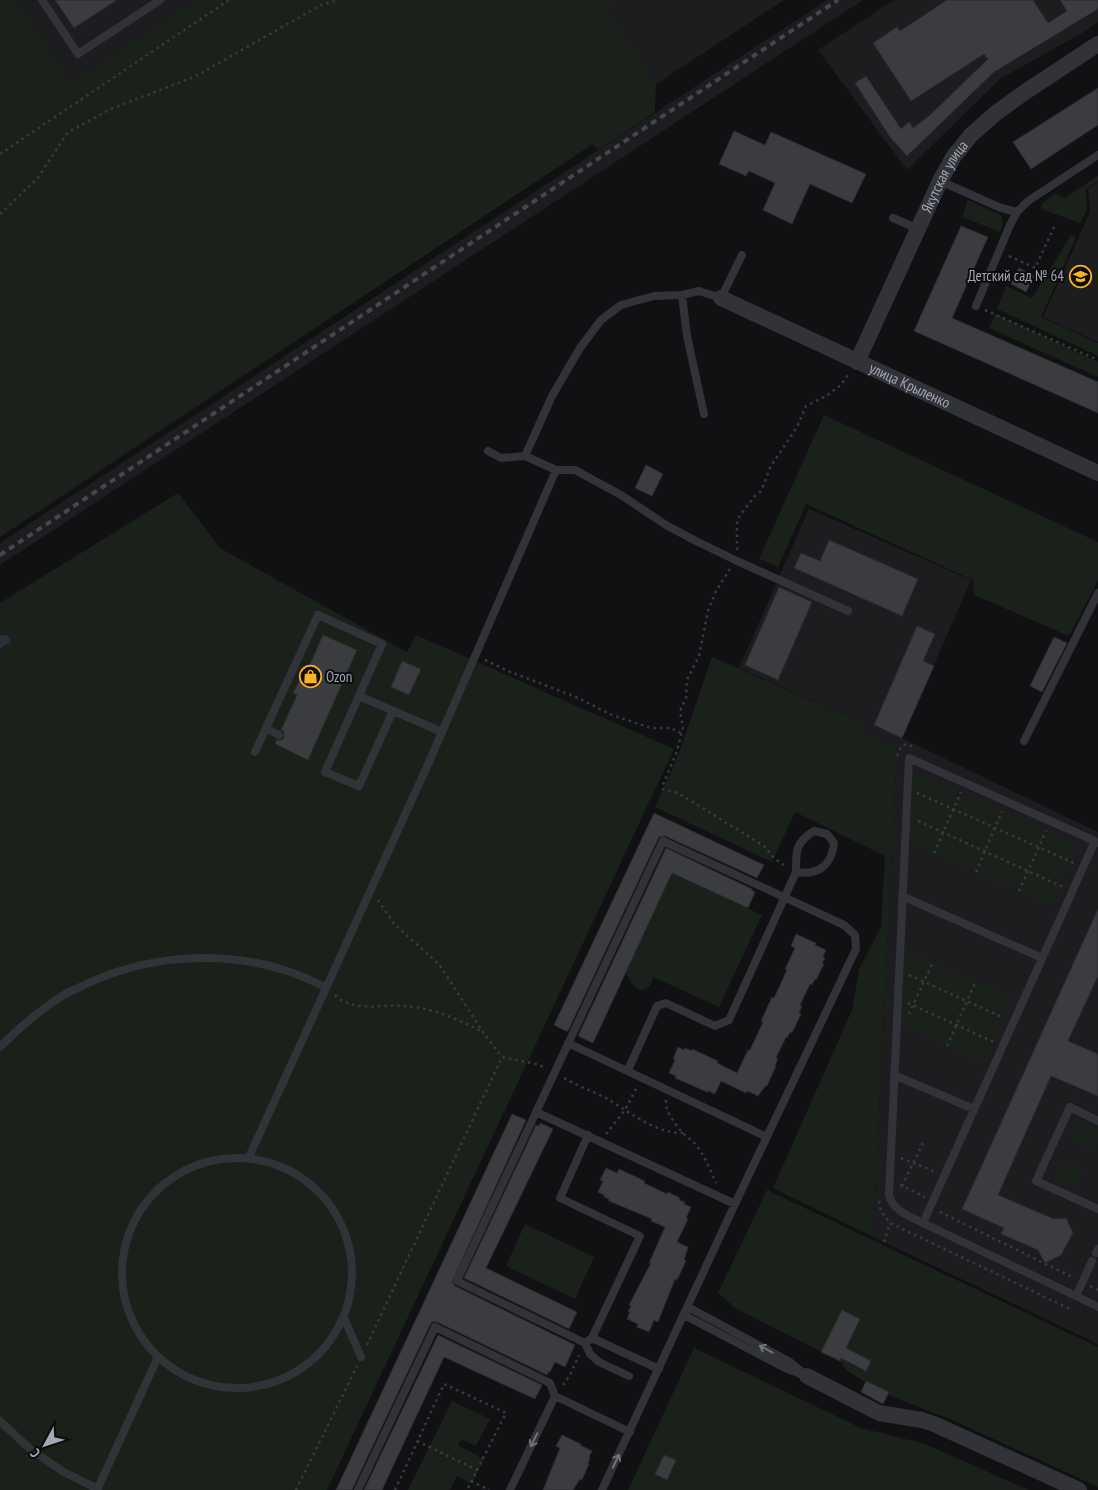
<svg xmlns="http://www.w3.org/2000/svg" width="1098" height="1490" font-family="'PT Sans Narrow',sans-serif">
	<rect width="100%" height="100%" fill="#111113"/>
	<path fill="#1d1d20" d="M17,0H195L71,82Z
		M619,0H784L656,84L604,10Z
		M827,0H863L0,565V543Z
		M894,0H1098V22L1084,32L1000,79L907,170L818,50Z
		M1098,182V342L1043,317L1090,212L1088,189Z
		M809,509L971,580L902,738L1098,832V1344L873,1237L897,748L858,731L862,722L739,668Z"/>
	<path fill="#19211a" d="M0,0H17L71,82L195,0H619L605,10L656,84L655,112L598,150L593,144L0,537Z
		M1098,176V181L1086,189L1087,210L1080,223L1041,209L1042,204L1054,193L1064,198Z
		M968,200L1001,215L1003,222L1000,232L962,217Z
		M1071,235L1076,238L1041,317L1098,343V356L997,309L1006,286L1032,298Z
		M995,314L1098,362V377L989,328Z
		M824,415L1098,542V581L1069,636L974,595L973,580L806,504L778,567L759,559Z
		M178,493L220,548L407,652L416,635L674,749L327,1490H0V603Z
		M712,657L862,722L859,731L897,748L873,1237L773,1188L852,1010L859,969L881,927L885,856L795,812L772,862L655,807L678,756Z
		M908,769L1077,847L1051,906L905,840Z
		M672,873L762,915L719,1007L653,977C652,985 645,995 635,987C630,984 630,977 625,973Z
		M900,947L1010,998L982,1061L897,1023Z
		M1078,1123L1098,1132V1140L1094,1150L1071,1139Z
		M1062,1160L1083,1171L1075,1186L1058,1177V1170Z
		M767,1190L1098,1347V1487L952,1420L888,1395L847,1371L840,1361L735,1308L718,1293Z
		M525,1224L594,1257L575,1299L506,1266Z
		M694,1348L861,1428L925,1444L1029,1490H628Z
		M452,1401L490,1419L476,1446L461,1439L458,1445L484,1459L472,1484L457,1476L450,1490H408Z"/>
	<path fill="#273037" d="M0,635H6L10,638V643L4,645L0,650Z"/>
	<path fill="#3b3c40" stroke="#2b2b2f" d="M55,0H117L74,28Z
		M947,0H1033L1048,23L1067,11L1060,0H1098V9L994,72L907,156L890,137L855,83L866,76L901,129L909,122L913,128L929,116L988,59L984,54L911,101L873,43L897,27L900,31Z
		M1098,88V125L1031,169L1013,142Z
		M734,131L765,145L771,132L866,174L852,203L810,184L792,224L763,210L775,183L749,171L746,176L719,164Z
		M961,226L988,237L952,318L1098,382V413L914,331Z
		M1019,268L1034,276L1026,292L1011,284Z
		M646,465L663,474L652,496L635,488Z
		M829,540L918,579L902,616L794,568L801,553L820,561Z
		M779,587L812,602L778,680L745,665Z
		M917,626L935,634L923,661L934,666L902,738L874,725Z
		M323,635L357,650L308,760L275,744L276,740H282L284,737V732L281,730L297,695L293,693L299,681L302,682Z
		M1054,637L1067,643L1042,692L1030,686Z
		M402,661L421,669L409,695L391,687Z
		M654,813L764,865L757,878L665,836L659,837L568,1031H566L554,1025Z
		M666,848L752,889V890L755,892L748,908L672,873L593,1043L578,1036Z
		M1098,909V976L1068,1041L1098,1054V1096L1051,1076L998,1195L1054,1219L1066,1218L1073,1233L1061,1255L1045,1263L1038,1250L1001,1234L1004,1228L962,1209Z
		M796,934L816,943L815,945L826,950L823,957L825,958L822,963L824,964L816,980L815,979L812,985L810,984L800,1005L802,1006L799,1013L801,1014L792,1033L790,1032L787,1038L786,1037L776,1058L778,1059L775,1065L776,1066L767,1086L766,1085L758,1096L747,1091L746,1093L721,1081L715,1094L708,1091L707,1092L675,1078L676,1076L669,1073L675,1060L673,1059L678,1047L684,1050L685,1048L692,1051V1049L718,1061L717,1063L737,1073L748,1050H750L763,1022L761,1021L772,997L774,998L787,970L785,969L795,948L791,946Z
		M512,1114L526,1120L452,1282L455,1286L575,1345L565,1367L555,1362L550,1372L549,1371L547,1375L437,1322H432L430,1325L352,1490H336Z
		M540,1123L553,1129L486,1268L577,1312L569,1329L464,1278L536,1125L539,1126Z
		M606,1168L617,1173L619,1169L645,1181L644,1183L667,1194L668,1192L680,1198L679,1200L685,1202L684,1204L691,1207L686,1218L688,1219L677,1242L688,1247L684,1260L686,1261L677,1280L675,1279L658,1322L654,1320L649,1332L637,1327L638,1324L627,1319L630,1312H628L631,1306L629,1305L651,1263H649L665,1227L651,1221L652,1219L609,1201V1199L604,1197V1195L598,1192L603,1181L600,1180Z
		M842,1310L860,1319L846,1348L871,1361L866,1371L841,1358L840,1361L821,1352Z
		M438,1335L542,1385L535,1399L444,1357L382,1490H364Z
		M866,1381L889,1392L883,1404L861,1392Z
		M562,1435L581,1444L580,1445L592,1451L589,1457L590,1458L588,1464H589L582,1480L580,1479L573,1490H543L560,1448L556,1446Z
		M664,1455L676,1460L667,1480L655,1474Z"/>
	<g fill="none" stroke-linecap="round" stroke-linejoin="round">
		<path stroke="#383a3f" stroke-width="2.5" stroke-dasharray="2.5 4" stroke-linecap="butt" d="M0,154L229,0
			M0,214L37,179L68,132L113,108L194,77L321,5L339,0
			M1009,256L1035,268L1055,225
			M985,310L1098,360
			M737,550V521L741,514L755,496L761,491L771,466L797,427L806,406L826,396L841,385L849,373
			M730,569L716,591L708,611L699,656L687,680L686,698L680,711L683,728L676,754L662,787L663,789L678,793L764,846L774,858L784,865
			M485,660L508,671L576,697L612,715L651,728H670L681,733
			M897,756L901,747L906,744L914,747
			M917,793L1074,863
			M918,821L1063,887
			M934,853L961,792
			M976,872L1002,811
			M1019,891L1046,831
			M378,900L394,924L439,964L483,1032L502,1057
			M909,975L1004,1018
			M335,995C354,1013 382,1004 405,1006C433,1008 457,1019 481,1031
			M908,1003L994,1042
			M909,1014L933,962
			M947,1046L976,981
			M564,1078C578,1086 592,1091 606,1098C630,1112 654,1133 683,1133
			M666,1100C665,1112 676,1126 684,1134C688,1138 693,1141 696,1145C705,1156 710,1170 716,1183
			M606,1134L625,1110L637,1087
			M901,1158L936,1172
			M900,1185L925,1197
			M902,1186L923,1143
			M879,1201L881,1211L890,1223L1070,1309L1071,1306
			M940,1212L1072,1277
			M884,1242L890,1223
			M1090,1286L1098,1290
			M367,1345L502,1057L536,1064L546,1068
			M563,1385L570,1375L579,1355
			M417,1441L477,1470
			M471,1481L489,1490
			M296,1490L357,1366
			M395,1490L444,1384L506,1413L467,1490"/>
		<path stroke="#323338" stroke-width="8" d="M42,0L78,54L160,0
			M940,181L1001,208L1017,212L1028,201L1098,155
			M893,218L918,229
			M682,295L687,336L704,414
			M976,306L1010,225L1017,212
			M488,451L501,458L525,456L556,470H575L621,495L666,525L694,540L735,560L848,611
			M525,456L552,396L580,348L601,320L621,305L654,296L682,295L699,291L721,298L742,255
			M359,696L442,732
			M267,729L279,735
			M1024,741L1098,593
			M255,752L318,615L382,644L325,772L359,786L393,711
			M902,896L1042,958
			M568,1043L767,1137
			M0,1047C18,1029 37,1012 59,998C66,993 75,990 82,986C144,956 218,949 284,970C298,974 312,981 326,987
			M628,1070L657,1006L666,1003L715,1026L729,1020L796,872C796,851 795,843 814,831L827,834L834,843C832,865 818,876 796,872
			M894,1075L974,1109
			M536,1112L735,1204
			M1098,1121L1070,1107L1036,1181L1098,1209
			M588,1135L560,1198L640,1236L592,1338L659,1369
			M249,1157L429,762L556,470
			M122 1273a115 115 0 1 1 230 0a115 115 0 1 1-230 0Z
			M923,1223C909,1216 893,1211 889,1195L909,758L1095,841
			M1096,1253L1098,1249
			M1092,1261L1076,1296L1098,1307
			M1076,1296L923,1223L1095,841L1098,843
			M688,1307L790,1362L807,1376
			M684,1315L787,1369L801,1374
			M344,1318L361,1357
			M592,1338L585,1343L457,1281L663,841L844,925L855,935L856,949L735,1204L602,1490
			M585,1343L590,1354L599,1362L629,1376
			M0,1421L30,1449L62,1471L98,1489
			M97,1490L158,1357
			M358,1490L435,1327L550,1383L555,1396L630,1432
			M510,1490L555,1396"/>
		<g stroke="#323338" stroke-width="16">
			<path id="s1" d="M721,298L1098,473"/>
			<path id="s2" d="M857,362L940,181L954,156L971,135L996,113L1025,92L1098,44"/>
			<path d="M807,1376L879,1413L922,1420L934,1424L1079,1490"/>
		</g>
		<path stroke="#45474d" stroke-width="4" stroke-dasharray="6 5" stroke-linecap="butt" d="M0,555L838,0"/>
	</g>
	<defs><path id="oneway-shaft" d="M-6 0H5M1.5-3L5.5 0L1.5 3" fill="none" stroke-width="1.6" stroke-linecap="round" stroke-linejoin="round" transform="scale(1.25)"/></defs>
	<g stroke="#70737c">
		<use href="#oneway-shaft" transform="translate(766 1349) rotate(-152)"/>
		<use href="#oneway-shaft" transform="translate(534 1440) rotate(116)"/>
		<use href="#oneway-shaft" transform="translate(616 1461) rotate(-65)"/>
	</g>
	<defs>
		<symbol id="school-ring" viewBox="-11 -11 22 22"><circle r="9.5" fill="#0c0c0e" stroke="#f9b223" stroke-width="1.5"/><path d="M0-5L7-2L0 1L-7-2ZM-4 1L0 2.5L4 1V4Q0 6-4 4Z" fill="#f9b223"/></symbol>
		<symbol id="shop-ring" viewBox="-11 -11 22 22"><circle r="9.5" fill="#0c0c0e" stroke="#f9b223" stroke-width="1.5"/><path d="M-5-2.5h2.3a2.7 3.5 0 0 1 5.4 0H5L5.5 6h-11ZM-1.5-2.5h3a1.5 2.3 0 0 0-3 0Z" fill="#f9b223"/></symbol>
	</defs>
	<g fill-rule="evenodd">
		<use href="#school-ring" x="1068" y="264" width="25" height="25"/>
		<use href="#shop-ring" x="298" y="664" width="25" height="25"/>
	</g>
	<g text-anchor="middle" stroke-width="4" stroke-linejoin="round" paint-order="stroke">
		<g font-size="15" fill="#a2a8b4" stroke="#0c0c0e">
			<text dy="5" stroke="none"><textPath href="#s2" startOffset="205">Якутская улица</textPath></text>
			<text dy="5" stroke="none"><textPath href="#s1" startOffset="208">улица Крыленко</textPath></text>
		</g>
		<g font-size="15" fill="#a2a8b4" stroke="#0c0c0e" text-anchor="end">
			<text x="1064" y="281">Детский сад № 64</text>
			<text x="326" y="682" text-anchor="start">Ozon</text>
		</g>
	</g>
	<g transform="translate(45 1445) rotate(230)" stroke="#0c0c0e" stroke-width="4" paint-order="stroke">
	<path d="M0-4L9 19L0 12L-9 19Z" fill="#a2a8b4"/>
	<text y="-8" font-size="14" font-weight="bold" text-anchor="middle" fill="#a2a8b4">С</text>
	</g>
</svg>
